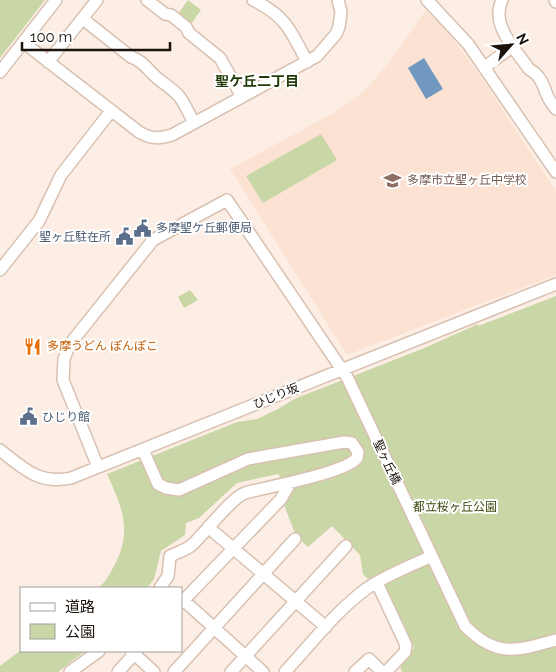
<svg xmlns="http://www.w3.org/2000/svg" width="556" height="672" font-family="Raleway,'Noto Sans JP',sans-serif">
	<rect width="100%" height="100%" fill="#fdeee5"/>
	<path fill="#fbe2d2" d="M426,10L449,33L485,83L556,191V275L347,355L230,169L337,111L363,92L387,65Z"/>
	<path fill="#c9d7a6" d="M0,0H45L0,58Z
		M188,0L201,10L191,24L178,14Z
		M321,134L337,160L263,203L246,176Z
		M190,290L198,300L184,308L178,297Z
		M556,296V672H402L400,666L414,648L378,575L368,579L363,574L360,555L332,526L308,547L296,536L284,505L291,491L278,474L237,483L199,518L186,523L185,535L161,551L154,579L147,588H98C106,582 109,575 114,566C133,532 122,507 107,474L237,422L257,419L278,409L294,399L422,349L478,324V326Z
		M21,650V651H85L58,672H0V666Z"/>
	<path fill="#7199bf" d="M424,58L443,89L426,99L408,68Z"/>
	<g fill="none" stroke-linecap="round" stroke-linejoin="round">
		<defs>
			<path id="minor" d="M147,0L165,14L171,15L186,27L189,33L220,58L242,97
				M253,0C286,16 291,31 307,62
				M427,0L468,44L556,172
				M502,0C490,25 516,50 529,69C540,75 543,84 547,95C549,100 553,105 556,109
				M555,0L556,2
				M83,19L131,57C143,61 147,69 156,77C163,83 171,88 178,95C185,103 189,114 194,123
				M23,42L139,132C151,139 159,139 172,135L317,56L336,34L339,27L341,12L338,0
				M48,62L97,0
				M485,67L513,46
				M0,72L56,0
				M0,270L39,221L61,175L111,111
				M0,450C23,468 39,485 71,478L556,284
				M143,450L158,484L166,488L179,490L248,459L344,442L352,443L358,452L357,458C346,473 266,487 245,493C232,497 205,533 193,544C188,549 177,553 170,556L168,576L160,588
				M98,467L63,380L64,359L70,344L153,240L227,200L347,377L465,626C496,658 517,651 556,640
				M208,527L326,627
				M377,583L406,645L405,652L386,672
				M181,598L263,672
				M181,603L281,499L290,483
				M131,651L154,672
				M70,672L99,651
				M118,672L137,651
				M174,672L295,539
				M231,672L346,546
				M285,672C311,644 335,612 366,589C386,575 410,566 432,556
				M355,672L369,659L382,672"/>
		</defs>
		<use href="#minor" stroke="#d8c1b1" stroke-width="14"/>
		<use href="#minor" stroke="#fff" stroke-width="11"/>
	</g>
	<defs>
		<symbol id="school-bare" viewBox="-9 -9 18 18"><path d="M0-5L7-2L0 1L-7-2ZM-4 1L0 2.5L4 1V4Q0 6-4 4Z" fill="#8d6e63" stroke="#fff" stroke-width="2.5" paint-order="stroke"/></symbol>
		<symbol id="civic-bare" viewBox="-9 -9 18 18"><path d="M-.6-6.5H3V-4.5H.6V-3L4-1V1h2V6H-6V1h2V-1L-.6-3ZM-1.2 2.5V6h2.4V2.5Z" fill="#5c6f8a" stroke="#fff" stroke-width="2.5" paint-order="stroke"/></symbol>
		<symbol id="restaurant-bare" viewBox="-9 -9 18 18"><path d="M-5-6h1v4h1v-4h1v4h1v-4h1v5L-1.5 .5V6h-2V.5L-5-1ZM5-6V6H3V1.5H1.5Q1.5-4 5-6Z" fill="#e8710a" stroke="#fff" stroke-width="2.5" paint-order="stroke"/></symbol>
	</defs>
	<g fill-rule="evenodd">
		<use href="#school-bare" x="380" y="168" width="25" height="25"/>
		<use href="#civic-bare" x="130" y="216" width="25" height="25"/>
		<use href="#civic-bare" x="112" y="224" width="25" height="25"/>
		<use href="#restaurant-bare" x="20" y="334" width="25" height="25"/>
		<use href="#civic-bare" x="16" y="404" width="25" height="25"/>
	</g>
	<g text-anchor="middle" stroke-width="4" stroke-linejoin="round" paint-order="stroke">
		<g font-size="12" fill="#785e54" stroke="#fff" text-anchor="start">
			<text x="407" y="184">多摩市立聖ヶ丘中学校</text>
		</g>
		<g font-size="12" fill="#4e5e75" stroke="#fff" text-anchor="start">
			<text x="156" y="232">多摩聖ケ丘郵便局</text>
			<text x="111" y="241" text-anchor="end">聖ヶ丘駐在所</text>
			<text x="42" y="421">ひじり館</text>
		</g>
		<g font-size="12" fill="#c56008" stroke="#fff" text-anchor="start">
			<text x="47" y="350">多摩うどん ぽんぽこ</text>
		</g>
		<g font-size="12" fill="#1a120c" stroke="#fff">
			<text transform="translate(276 396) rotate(-22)" y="4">ひじり坂</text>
			<text transform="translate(387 462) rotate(65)" y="4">聖ヶ丘橋</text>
		</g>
		<g font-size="12" fill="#3d490f" stroke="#fff">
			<text x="455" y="511">都立桜ヶ丘公園</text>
		</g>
		<g font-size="14" font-weight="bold" fill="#223b0a" stroke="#fff">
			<text x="257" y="86">聖ケ丘二丁目</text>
		</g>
	</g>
	<rect x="20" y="587" width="162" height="65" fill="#ffffff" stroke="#a3a09e"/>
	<rect x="30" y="603" width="25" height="8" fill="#ffffff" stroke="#a3a09e"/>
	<text x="65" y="612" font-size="15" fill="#1a120c">道路</text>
	<rect x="30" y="624" width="25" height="15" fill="#c9d7a6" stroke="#a3a09e"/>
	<text x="65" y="637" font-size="15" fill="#1a120c">公園</text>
	<g transform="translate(511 45) rotate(63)" stroke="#ffffff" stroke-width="4" paint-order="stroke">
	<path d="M0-4L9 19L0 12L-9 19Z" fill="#1a120c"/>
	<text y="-8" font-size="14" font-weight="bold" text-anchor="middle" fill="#1a120c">N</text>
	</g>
	<path d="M22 42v8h148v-8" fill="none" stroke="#1a120c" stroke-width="2.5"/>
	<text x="30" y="42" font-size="15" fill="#1a120c" stroke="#ffffff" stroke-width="4" paint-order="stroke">100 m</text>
</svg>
